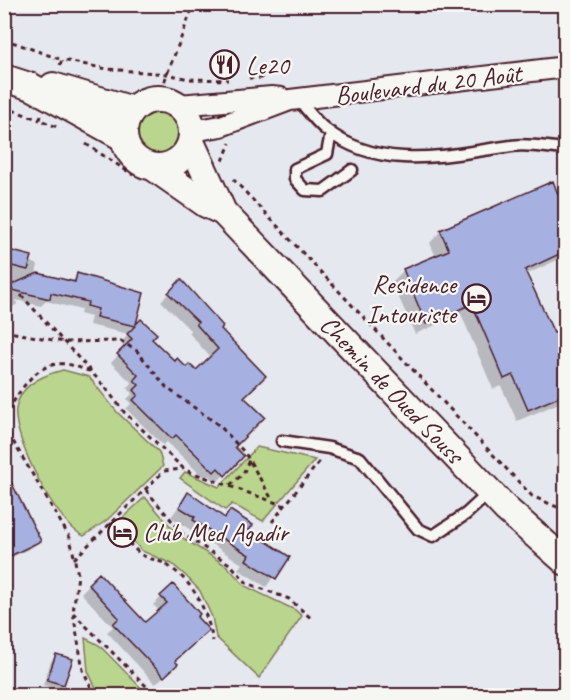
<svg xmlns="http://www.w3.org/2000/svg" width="570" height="700" font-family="Caveat,sans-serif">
	<rect width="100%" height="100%" fill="#e6e8ef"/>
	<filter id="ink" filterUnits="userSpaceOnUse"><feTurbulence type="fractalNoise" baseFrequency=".0167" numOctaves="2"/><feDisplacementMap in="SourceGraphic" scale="12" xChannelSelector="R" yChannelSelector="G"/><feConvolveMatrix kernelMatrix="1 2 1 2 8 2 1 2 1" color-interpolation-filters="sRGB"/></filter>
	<g filter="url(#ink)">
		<path fill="#bad58d" stroke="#827a5c" stroke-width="1.5" d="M136 134a23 23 0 1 1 46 0a23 23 0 1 1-46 0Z
			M63,370L89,377L117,412L159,452L163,466L107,520L84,536C57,525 12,438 16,409C19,385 43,375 63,370Z
			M257,447L315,460L263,521L232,504L225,510L180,478L185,472L219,487Z
			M145,497L178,535L227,566L245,586L295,610L302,616L259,678L216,637L212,617L200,591L186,576L172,564L142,551L117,523Z
			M85,638L99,645L148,695H99L88,671Z"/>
		<path fill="#0003" d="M566,196V256L525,275L553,335L566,329V400L517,421L501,386L493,389L461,314L415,334L392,282L404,270L436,257L430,243L441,231Z
			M13,253L38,265L36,274L70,283L78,275L143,294L133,329L150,339L174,363L196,373L211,358L189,333L191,331L161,301L181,281L219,329L242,397L233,447L242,456L216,483L209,475L205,479L167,442L163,445L126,409L131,404L127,399L132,394L127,388L132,383L111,363L125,348L120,343L129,334L89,325L91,317L80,314L81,310L46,301L41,306L16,300L17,304L4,314V261Z
			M4,486L39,541L33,547L4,561Z
			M188,494L224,519L230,512L247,530L288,557L266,587L238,569L242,564L171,517Z
			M99,575L145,624L160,611L153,605L173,586L195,617L169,672L155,684L107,632L113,627L81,593Z
			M56,656L63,685L57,690L43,685L51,661Z"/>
		<path fill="#a6b1e1" stroke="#4a1f2b" stroke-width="1.5" d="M553,181L559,197L566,194V251L525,270L554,333L566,328V394L528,410L513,375L504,379L472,304L426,324L403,269L449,250L440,230Z
			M12,251L32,256L28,270L8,265Z
			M38,273L75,282L77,273L144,293L136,324L141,319L157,334L152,339L175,361L177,358L186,367L189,364L196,370L218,349L196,324L198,322L168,293L181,279L223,326L221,329L266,376L244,397L265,417L235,447L244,456L225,476L218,468L214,472L176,435L172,439L133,400L138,395L134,390L139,385L134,380L138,375L117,354L132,339L127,334L135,326L96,317L98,309L87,306L88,302L51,293L50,299L4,288Z
			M4,468L41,541L4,559Z
			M188,492L225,518L230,510L253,525L249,530L290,557L276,579L246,560L249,555L193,520L195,517L179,507Z
			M99,573L145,622L167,603L160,596L173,584L200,614L197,617L209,630L175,661L178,664L164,677L113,624L119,618L88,584Z
			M56,654L73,659L64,685L47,680Z"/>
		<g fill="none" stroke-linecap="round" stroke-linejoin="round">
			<defs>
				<path id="service" d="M298,99C306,108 315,121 325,129C381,173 447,155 511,146C529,143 547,148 566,149
					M331,133L327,154L295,169V179L305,190L323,191L352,170
					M282,441L329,448L360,458L418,529L433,536L466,514L490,492"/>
				<path id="minor" d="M179,105L272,97L281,98
					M193,131L221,126L290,100L566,67"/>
				<path id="tertiary" d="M4,78L32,87L124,138
					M53,86L133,110
					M124 133a34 34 0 1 1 68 0a34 34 0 1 1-68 0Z
					M191,142L223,212
					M153,167L206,204L223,212L506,509L566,562"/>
			</defs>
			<use href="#service" stroke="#4a1f2b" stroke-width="15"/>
			<use href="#minor" stroke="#4a1f2b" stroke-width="24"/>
			<use href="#tertiary" stroke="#4a1f2b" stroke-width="30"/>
			<path stroke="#4a1f2b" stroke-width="3" stroke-dasharray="4.5 4.5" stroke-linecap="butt" d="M4,39L62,60
				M60,65L62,60L107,69L167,74L189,79L228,80
				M249,78H263
				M158,98L194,4
				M4,107L40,120
				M41,115L40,120L57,127
				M86,144L133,175
				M223,161L230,143
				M233,179L532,496L566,511
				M21,295L105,387L124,412L185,470L285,506
				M4,331L64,342L121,341L137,351L167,388L220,426L245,453L273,501
				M4,418C17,396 34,360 66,364C74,365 82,369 89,371
				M4,426L70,538L78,575L73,612L83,670L95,696
				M230,485L243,474L249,460
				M146,490L183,534L231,565L247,583L289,599L312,619
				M272,522L319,462
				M110,523C120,532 129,544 139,553C146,559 157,559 165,564C195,582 206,609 213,641
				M74,559L164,471L183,469
				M73,613L150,690"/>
			<use href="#service" stroke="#f6f6f2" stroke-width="10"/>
			<use href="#minor" stroke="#f6f6f2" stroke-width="20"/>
			<use href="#tertiary" stroke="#f6f6f2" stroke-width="26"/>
		</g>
	</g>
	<defs>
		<symbol id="restaurant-ring" viewBox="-11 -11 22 22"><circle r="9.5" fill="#f6f6f2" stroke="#4a1f2b" stroke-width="1.5"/><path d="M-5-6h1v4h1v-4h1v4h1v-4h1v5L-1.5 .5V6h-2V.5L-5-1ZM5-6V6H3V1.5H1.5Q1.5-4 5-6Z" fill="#4a1f2b"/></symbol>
		<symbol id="hotel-ring" viewBox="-11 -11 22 22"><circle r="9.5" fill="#f6f6f2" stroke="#4a1f2b" stroke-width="1.5"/><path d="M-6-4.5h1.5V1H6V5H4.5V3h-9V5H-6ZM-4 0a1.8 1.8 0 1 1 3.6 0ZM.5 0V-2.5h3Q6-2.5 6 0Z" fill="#4a1f2b"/></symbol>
	</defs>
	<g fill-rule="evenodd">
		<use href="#restaurant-ring" x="208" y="48" width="33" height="33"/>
		<use href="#hotel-ring" x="460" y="282" width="33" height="33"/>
		<use href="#hotel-ring" x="106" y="516" width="33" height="33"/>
	</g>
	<g text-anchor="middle" stroke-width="4.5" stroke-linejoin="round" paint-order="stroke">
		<g font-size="26" fill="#4a1f2b" stroke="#f6f6f2" text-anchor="start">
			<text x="246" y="74">Le20</text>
			<text x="456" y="293" text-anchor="end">Residence<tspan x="456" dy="30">Intouriste</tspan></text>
			<text x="143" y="541">Club Med Agadir</text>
		</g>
		<g font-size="26" fill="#4a1f2b" stroke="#f6f6f2">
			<text transform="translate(428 84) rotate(-7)" y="9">Boulevard du 20 Août</text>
			<text transform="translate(392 389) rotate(46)" y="9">Chemin de Oued Souss</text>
		</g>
	</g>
	<rect width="570" height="700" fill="none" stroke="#f6f6f2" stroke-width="24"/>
	<rect x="12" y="12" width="546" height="676" fill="none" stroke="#4a1f2b" stroke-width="2" filter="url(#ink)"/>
</svg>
